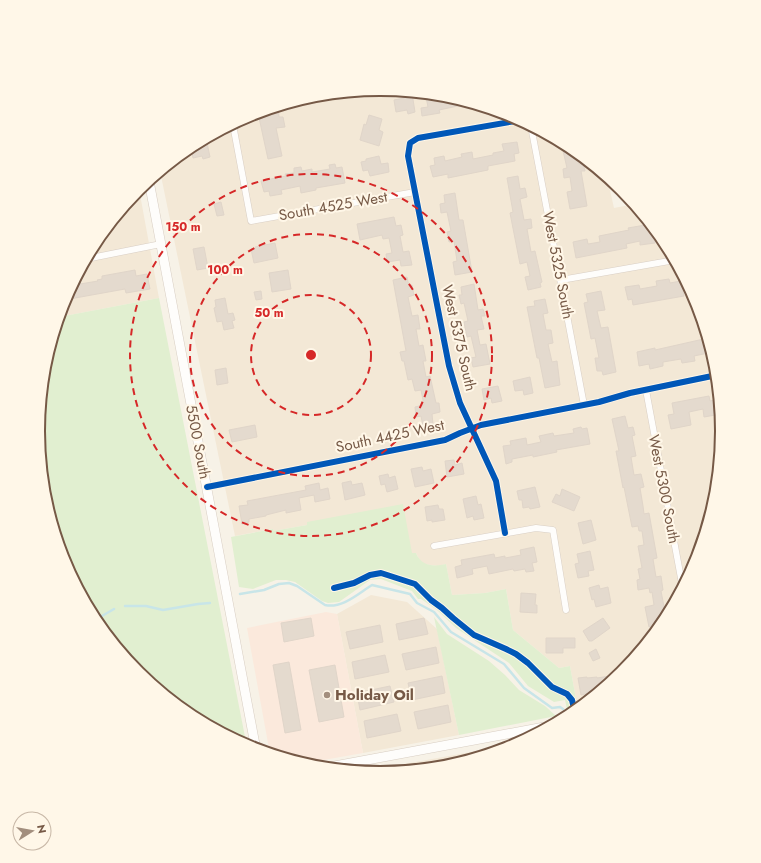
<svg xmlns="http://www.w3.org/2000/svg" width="761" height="863" font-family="Jost,sans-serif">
	<rect width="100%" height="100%" fill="#f7f2e7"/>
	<path fill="#f3e8d6" d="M386,90L448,96L512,115L571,147L607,177L614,208L635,204L665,241L697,301L716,365L723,432L716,499L697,563L665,622L623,674L578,710L570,666L559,668L513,630L506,589L485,593L452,595L446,564L438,566L424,564L419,559L416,553H412L307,522V525L273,531L272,529L235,536L160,171L190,147L250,115L314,96L330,94L332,100Z
		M139,189L159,298L59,317L64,300L96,241Z
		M371,595L407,602L437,629L459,735L363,753L337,614Z
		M521,743L511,748L447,767L380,774L360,772Z"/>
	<path fill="#fbe9dc" d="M326,612L337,614L363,753L301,764L270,754L247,628Z"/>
	<path fill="#e1efd0" d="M159,298L247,747L190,716L138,674L96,622L64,562L45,498L38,431L45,364L59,317Z
		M403,504L412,553H416C421,566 434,567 446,564L452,595L485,593L506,589L513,630L559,668L570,666L578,710L575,713L568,714L565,700L554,702L528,686L509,663L456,628L437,610L421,599H418L412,591L381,579L370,580L339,602L328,603L322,601L295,582L286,580H276L253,589L239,587L231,537L273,529V531L307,525V522Z
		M434,617L447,634L489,661L505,675L519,690L545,706L556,716L459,735Z"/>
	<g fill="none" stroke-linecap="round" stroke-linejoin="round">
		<path stroke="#c8e5e8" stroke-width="2.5" d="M240,594L264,590L279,584L289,583L297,586L325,605C342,609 359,593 372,585L410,594L417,603L434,612L451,632L504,664L524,688L552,708L560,707L563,709
			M125,606H146L163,610L198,604L210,603
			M95,620L114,609"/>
	</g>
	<path fill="#e4dace" stroke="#e0d5c9" d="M412,93L415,112L408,114L407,110L396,112L394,100L404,98L403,95Z
		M440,95L448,96L472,103L439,110L440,113L422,116L421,108L428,107L426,97Z
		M278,108L279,117H283L285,127L276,128L282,156L268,159L258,113Z
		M369,115L382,119L379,130L383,132L379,146L360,140L364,124L366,125Z
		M206,138L210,157L203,159L202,156L193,158L192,153L179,156L190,147Z
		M517,142L519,153L514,154L515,161L488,166V170L448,178V174L433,177L430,166L435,165L434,158L444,156L445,161L462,157L461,154L472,152L473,159L493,155V153L504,151L502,144Z
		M561,142L577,152L579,164L583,163L585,171H581L587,206L570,209L567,192L572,191L570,177L564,178L563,169L567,168Z
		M379,156L381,164L388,163L389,172L370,176L368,170L363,171L361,162L366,161V159Z
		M335,164L336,168L342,167L345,183L316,188V190L301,193L300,186L281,190L282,194L270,196L269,191L264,192L261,181L286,176L285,174L294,173V168L301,167L302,171L312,169V172L330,169L329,165Z
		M518,176L520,189L525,188L527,197L520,199L524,220L531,219L532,228L527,229L531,252L535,251L542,282L540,283L541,287L528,290L525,277L530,276L527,262L520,264L510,213L513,212L507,178Z
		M455,193L459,220H463L472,272L455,275L453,262L457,261L454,241L449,242L447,232L451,231L447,212L441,213L440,204L445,203L444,195Z
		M221,202L224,215L217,216L214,204Z
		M394,217L396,226L401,225L403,235L400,236L403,252L409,251L412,265L401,266L400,260L387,262L386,254L392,253L389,238L383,239L382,235L360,240L357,224Z
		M651,224L662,237L655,238V243L640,245V241L626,244L627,248L576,258L573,242L587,239L588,244L600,242L599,236L629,230L628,228Z
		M275,243L278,258L254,263L251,249L256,248L255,247Z
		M204,247L208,268L197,270L193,249Z
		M135,270L136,276L147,274L150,289L126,293L125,289L64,300L75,281L79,280L80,284L98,281L97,280L102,279V276Z
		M288,270L291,289L272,292L269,273Z
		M407,277L409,286L412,285L414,295L408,297L412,316L418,315L420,329H416L419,346L423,345L426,361H423L426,377L430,376L436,403H439L440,412L432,414L433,424L423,426L421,416L416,417L415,407L424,405L421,390L415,391L412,379L408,380L404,361H402L400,352L406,351L393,280Z
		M669,279L670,283L686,280L690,288L683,290L684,296L633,305L632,299L628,300L625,287L639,285L640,289L657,286L656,281Z
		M474,284L478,310L483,309L485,316H481L484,329L477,330L480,345L486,344L490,364L473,367L471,358L476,357L471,336L467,337L464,322L468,321L464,303L461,304L459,295H462L461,287Z
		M261,291L262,299L256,300L254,292Z
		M601,291L605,310L597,311L601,328L608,327L616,372L603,375L602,371H597L595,358H599L595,338L591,339L584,303L588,302L586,294Z
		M225,298L228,314L233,313L235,320L232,321L234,328L224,330L222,321L217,322L214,308L216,307L215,300Z
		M545,299L548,313L543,314L546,330H551L553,343L548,344L552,362L557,361L560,385L545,388L539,358H537L527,307L535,306L534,301Z
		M708,338L713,352L694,356L695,361L682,363L681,359L663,362V366L650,369L649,364L639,366L637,352L655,348V350Z
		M226,368L228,383L217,385L215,370Z
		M530,377L533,393L524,395L523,390L515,391L513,381Z
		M498,386L502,401L492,403L491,398L484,400L482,389Z
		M709,396L710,401L720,399L721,414L704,417L703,409L689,412L691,425L671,429L668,415L674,414L672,403Z
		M625,416L628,428L633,427L635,435L632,436L636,456L631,457L634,475L641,474L644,487L640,488L643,506L644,514L649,513L657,558L653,559L656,577L661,576L663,590L661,591L665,612L661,613L663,625L649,627L645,607L654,605L652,592L650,593L649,588L638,590L637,580L640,579L638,569L642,568L638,546L644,545L642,531H639L638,526L632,527L624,487L623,488L616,451H619L612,419Z
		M255,425L257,437L232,442L229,430Z
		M581,427L582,429L587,428L590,444L556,450L557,452L533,457V455L512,459V462L506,464L503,446L511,445L510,441L526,438L527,445L541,442L539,436L553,433L554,436L574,433L573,429Z
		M454,460L455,465L462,463L464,474L447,477L445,461Z
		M422,467L423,471L431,469L434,483L415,487L411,469Z
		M388,474L389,478L395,476L398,489L387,492L385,484L381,485L379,476Z
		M351,481L352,485L362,483L365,495L345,500L342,483Z
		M319,483L320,490L328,488L330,499L315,502L314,495L299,498L301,510L286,513V510L266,515V516L249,519V522L242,524L239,506L248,505L247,501L306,490L305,486Z
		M535,487L540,507L530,509L529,507L523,508L522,500H519L517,491Z
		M562,489L580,497L574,511L552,502L556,494L560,496Z
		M476,496L478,505L481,504L484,518L474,520L473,516L467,518L463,499Z
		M438,505L439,509H443L445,520L432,522V520L427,521L425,507Z
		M591,520L596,540L583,544L578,523Z
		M534,547L537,562L532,563L534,571L526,572L525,569L514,571L513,569L489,574L487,566L472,569L473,574L457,578L455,567L462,565L461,560L494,554L495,558L505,556V558L521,555L520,550Z
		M590,551L594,570L588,571L589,576L578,578L575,564L579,563L577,554Z
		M599,585L600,589L608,587L611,603L596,607L594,599L592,600L589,588Z
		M521,593L536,594L535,605H537V613L520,612Z
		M311,618L314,636L284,642L281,623Z
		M424,618L428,634L399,640L396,624Z
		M603,618L610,628L592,641H589L583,631Z
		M380,625L383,642L350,649L346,632Z
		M546,638H575V648H563V653H546Z
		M436,647L439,663L406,670L402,654Z
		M596,649L600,658L593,661L589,653Z
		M385,655L389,672L355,679L352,662Z
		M289,662L301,730L285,733L273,665Z
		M335,665L344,717L319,722L309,670Z
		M623,674L596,696L591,697L590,693L581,695L578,678L587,677V678L597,677V678Z
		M442,676L445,693L412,700L408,683Z
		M390,686L394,702L360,710L357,693Z
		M448,705L451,722L418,729L414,712Z
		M397,714L401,731L367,738L364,721Z"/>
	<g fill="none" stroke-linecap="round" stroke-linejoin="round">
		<defs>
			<path id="street" d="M531,126L584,405
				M234,130L251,221L415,192
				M86,259L161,244
				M561,280L675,260
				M646,390L683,589
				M207,487L445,440L460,433L481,425L599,402L630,393L717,375
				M505,533L496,481L460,403L449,366L408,156L410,143L418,138L521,120
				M434,546L536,528L553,530L566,610"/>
			<path id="secondary" d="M149,181L256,750
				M324,768L555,725"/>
		</defs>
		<use href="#street" stroke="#d9cfc5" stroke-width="7"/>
		<use href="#secondary" stroke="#d8cec3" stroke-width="10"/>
		<use href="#street" stroke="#fefdfb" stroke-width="6"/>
		<use href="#secondary" stroke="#fefdfb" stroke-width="9"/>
		<defs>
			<path id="cycleway" d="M207,487L445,440L460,433L481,425L599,402L630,393L717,375
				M505,533L496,481L460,403L449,366L408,156L410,143L418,138L521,120
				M334,588L354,583L370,575L381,573L415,584L431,600L442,608L453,618L474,635L506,649L516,654L528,663L552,687L567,694L572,700L575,713"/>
		</defs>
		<use href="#cycleway" stroke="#fff7e8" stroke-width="8"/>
		<use href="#cycleway" stroke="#0057b8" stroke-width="6"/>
	</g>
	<g fill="none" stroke="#d62828" stroke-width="2" stroke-dasharray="7 5">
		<circle cx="311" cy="355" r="60"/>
		<circle cx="311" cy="355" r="121"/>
		<circle cx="311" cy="355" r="181"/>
	</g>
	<circle fill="#a38f7e" stroke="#fff7e8" stroke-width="1.5" cx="327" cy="695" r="4"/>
	<g text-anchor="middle" stroke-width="4" stroke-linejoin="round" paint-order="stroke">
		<g font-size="15" fill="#765946" stroke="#fff7e8">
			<text transform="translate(333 206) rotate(-10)" y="5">South 4525 West</text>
			<text transform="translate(558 265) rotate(79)" y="5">West 5325 South</text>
			<text transform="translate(459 338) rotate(77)" y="5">West 5375 South</text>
			<text transform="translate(390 436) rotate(-12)" y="5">South 4425 West</text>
			<text transform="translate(198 442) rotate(79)" y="5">5500 South</text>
			<text transform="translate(664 489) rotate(79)" y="5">West 5300 South</text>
		</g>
		<g font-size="15" font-weight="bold" fill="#765946" stroke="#fff7e8" text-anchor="start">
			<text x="335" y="700">Holiday Oil</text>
		</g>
	</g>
	<path d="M0 0H761V863H0ZM45 431a335 335 0 1 1 670 0a335 335 0 1 1-670 0Z" fill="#fff7e8" fill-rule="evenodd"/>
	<path fill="none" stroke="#765946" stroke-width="2" d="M45 431a335 335 0 1 1 670 0a335 335 0 1 1-670 0Z"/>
	<circle cx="311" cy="355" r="6" fill="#d62828" stroke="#fff7e8" stroke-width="2"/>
	<g font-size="12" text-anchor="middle" font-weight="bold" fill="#d62828" stroke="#fff7e8" stroke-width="4" stroke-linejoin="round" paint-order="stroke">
		<text x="183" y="231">150 m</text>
		<text x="225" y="274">100 m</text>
		<text x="269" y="317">50 m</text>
	</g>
	<g transform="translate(32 831) rotate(79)"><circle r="19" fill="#fff7e8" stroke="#c8b8a7"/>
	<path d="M0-3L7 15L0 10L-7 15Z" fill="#a38f7e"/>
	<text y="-6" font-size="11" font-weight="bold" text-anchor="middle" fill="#765946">N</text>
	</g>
</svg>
